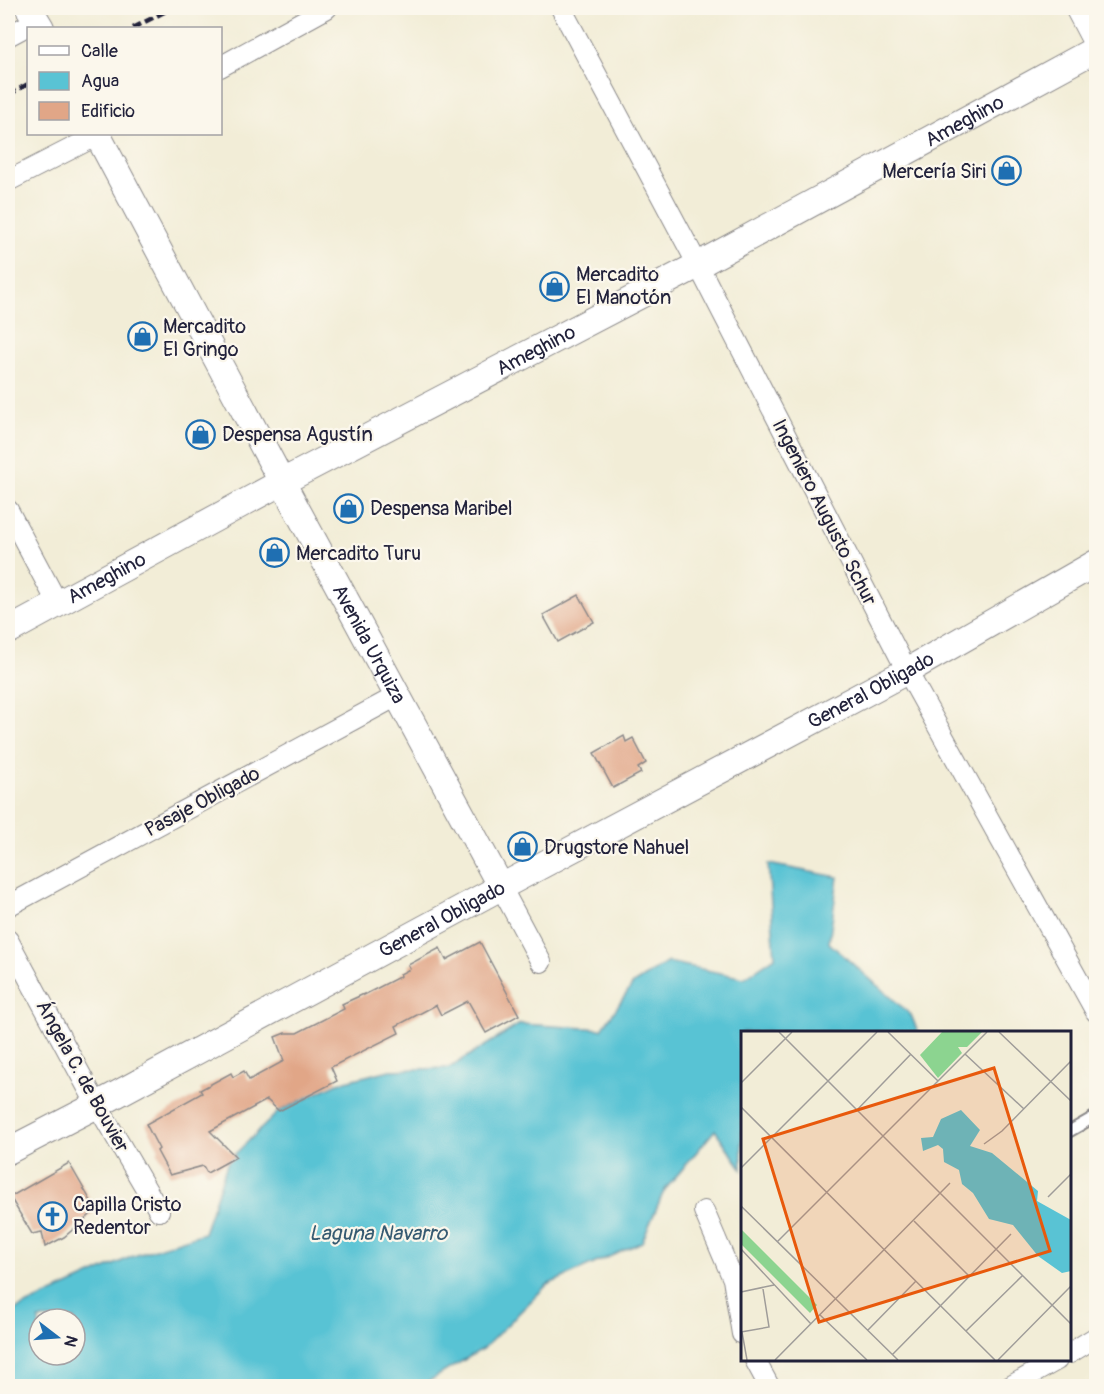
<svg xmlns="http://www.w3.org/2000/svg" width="1104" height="1394" font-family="Pangolin,sans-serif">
	<rect width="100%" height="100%" fill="#fbf7ec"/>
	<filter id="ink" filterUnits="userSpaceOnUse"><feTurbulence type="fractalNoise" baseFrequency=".0167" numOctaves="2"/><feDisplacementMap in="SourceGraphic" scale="12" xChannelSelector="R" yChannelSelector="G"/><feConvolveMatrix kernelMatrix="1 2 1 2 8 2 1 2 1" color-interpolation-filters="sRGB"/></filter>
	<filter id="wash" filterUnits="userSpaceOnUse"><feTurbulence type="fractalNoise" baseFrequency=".008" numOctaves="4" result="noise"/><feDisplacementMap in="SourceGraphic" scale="24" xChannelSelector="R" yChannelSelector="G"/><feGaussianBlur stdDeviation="1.35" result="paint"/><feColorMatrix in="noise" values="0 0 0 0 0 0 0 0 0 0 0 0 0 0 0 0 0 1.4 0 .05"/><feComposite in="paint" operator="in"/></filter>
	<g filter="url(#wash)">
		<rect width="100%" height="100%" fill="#f2edd7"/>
		<path fill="#59c3d4" stroke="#3e7288" stroke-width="1.5" fill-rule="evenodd" d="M768,864L838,877L829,943L911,1015L918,1032H742V1169L715,1130L664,1191L642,1242L547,1285L484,1348L421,1386H8V1313L131,1257L204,1233L228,1161L279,1111L338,1083L390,1070L449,1068L520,1024L602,1029L633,984L668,962L744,978L775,957ZM39,1319H75V1355H39Z"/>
		<g id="blocks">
			<path fill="#e1a687" d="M579,595L594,622L558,642L543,615Z
				M624,736L626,742L633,738L646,763L638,768L641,773L613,788L594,753Z
				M480,942L519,1015L486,1033L468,1001L441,1015L436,1005L396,1026L399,1033L331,1067L337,1081L279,1111L267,1100L210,1131L236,1157L207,1173L203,1166L170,1175L157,1151L159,1149L146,1124L202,1093L200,1090L231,1073L233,1077L244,1071L249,1080L284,1061L275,1037L285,1033H297L344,1009L342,1004L364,994V995L401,976L400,974L410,969L408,965L440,948L446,960Z
				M69,1163L96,1210L64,1237L45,1247L42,1232L32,1234L10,1197Z"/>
		</g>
	</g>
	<g filter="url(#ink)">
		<use href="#blocks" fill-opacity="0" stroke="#8a8889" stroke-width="1.5"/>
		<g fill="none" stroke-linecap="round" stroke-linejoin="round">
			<defs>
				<path id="service" d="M1070,1131L1096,1116"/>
				<path id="minor" d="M561,8L698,265L907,671L1096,1012
					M1075,8L1096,48
					M8,36L36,21
					M220,67L327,8
					M8,181L100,134
					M8,510L58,604
					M501,887L541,962
					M8,906L397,696
					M8,940L97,1105L159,1211
					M704,1211L733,1279L742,1334
					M1070,1353L1096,1337
					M755,1360L769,1386
					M1011,1386L1057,1360"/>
				<g id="tertiary">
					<path d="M29,8L41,28"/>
					<path id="s1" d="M97,134L282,482L501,887"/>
					<path id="s2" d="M8,631L282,482L698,265L1096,49"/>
					<path id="s3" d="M8,1151L97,1105L501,887L907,671L1096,563"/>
				</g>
			</defs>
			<use href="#service" stroke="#8a8889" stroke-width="14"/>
			<use href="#minor" stroke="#8a8889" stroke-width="22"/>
			<use href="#tertiary" stroke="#8a8889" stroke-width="28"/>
			<use href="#service" stroke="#fff" stroke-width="10"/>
			<use href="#minor" stroke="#fff" stroke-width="20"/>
			<use href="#tertiary" stroke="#fff" stroke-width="26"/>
			<path stroke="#22223b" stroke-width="4.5" stroke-dasharray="9 4.5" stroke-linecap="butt" d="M133,28L172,8
				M8,95L28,84"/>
		</g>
	</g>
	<defs>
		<symbol id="shop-ring" viewBox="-11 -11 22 22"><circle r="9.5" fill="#fbf7ec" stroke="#1f6fb2" stroke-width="1.5"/><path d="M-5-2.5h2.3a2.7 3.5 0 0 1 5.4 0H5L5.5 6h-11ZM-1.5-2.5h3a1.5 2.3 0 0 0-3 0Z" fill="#1f6fb2"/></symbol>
		<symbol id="church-ring" viewBox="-11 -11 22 22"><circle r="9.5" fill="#fbf7ec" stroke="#1f6fb2" stroke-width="1.5"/><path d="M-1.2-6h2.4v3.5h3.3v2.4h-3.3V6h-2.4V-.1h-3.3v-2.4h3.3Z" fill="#1f6fb2"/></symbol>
	</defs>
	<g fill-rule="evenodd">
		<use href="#shop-ring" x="990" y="154" width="33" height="33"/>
		<use href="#shop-ring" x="538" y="270" width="33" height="33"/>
		<use href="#shop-ring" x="126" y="320" width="33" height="33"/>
		<use href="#shop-ring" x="184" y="418" width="33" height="33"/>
		<use href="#shop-ring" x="332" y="492" width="33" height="33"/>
		<use href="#shop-ring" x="258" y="536" width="33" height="33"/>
		<use href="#shop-ring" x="506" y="830" width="33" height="33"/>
		<use href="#church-ring" x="36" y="1200" width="33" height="33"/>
	</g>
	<g text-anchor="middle" stroke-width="4.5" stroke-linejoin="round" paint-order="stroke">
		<g font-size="20" fill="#22223b" stroke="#fbf7ec">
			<text dy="7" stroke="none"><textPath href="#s2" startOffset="1084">Ameghino</textPath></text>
			<text dy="7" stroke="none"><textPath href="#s2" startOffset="598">Ameghino</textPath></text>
			<text transform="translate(825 512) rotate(63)" y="7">Ingeniero Augusto Schur</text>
			<text dy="7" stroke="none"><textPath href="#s2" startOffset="112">Ameghino</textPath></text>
			<text dy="7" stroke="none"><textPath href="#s1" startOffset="578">Avenida Urquiza</textPath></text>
			<text dy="7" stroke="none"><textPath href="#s3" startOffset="978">General Obligado</textPath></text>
			<text transform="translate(202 801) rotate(-28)" y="7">Pasaje Obligado</text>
			<text dy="7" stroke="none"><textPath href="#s3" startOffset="492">General Obligado</textPath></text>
			<text transform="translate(83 1076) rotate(61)" y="7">Ángela C. de Bouvier</text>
		</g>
		<g font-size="20" fill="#22223b" stroke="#fbf7ec" text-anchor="start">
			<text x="986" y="178" text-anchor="end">Mercería Siri</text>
			<text x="576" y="281">Mercadito<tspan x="576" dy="23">El Manotón</tspan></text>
			<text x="163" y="333">Mercadito<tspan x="163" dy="23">El Gringo</tspan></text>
			<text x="222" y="441">Despensa Agustín</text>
			<text x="370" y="515">Despensa Maribel</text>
			<text x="296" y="560">Mercadito Turu</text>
			<text x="544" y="854">Drugstore Nahuel</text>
			<text x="73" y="1211">Capilla Cristo<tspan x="73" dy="23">Redentor</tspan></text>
		</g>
		<g font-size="21" font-style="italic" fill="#355a71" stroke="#fbf7ec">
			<text x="378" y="1240">Laguna Navarro</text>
		</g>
	</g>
	<g transform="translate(741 1031)">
		<rect width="330" height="330" fill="#f2edd7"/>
		<path d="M201,1H241L226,16H217L221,22L197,47L179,24ZM0,198L76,274L69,282L0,213Z" fill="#8cd490"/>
		<path d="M220,79L239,99L229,115L251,122L297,160L296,170L330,189V240L321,242L297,225L272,194L248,188L232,162L221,153L218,139L203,131L202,118L197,114L182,120L180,107L192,106L200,88Z" fill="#59c3d4"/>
		<path fill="none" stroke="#9f9c99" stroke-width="1.5" d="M38,1L330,293M147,1L197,50M258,1L330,70M224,23L283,78M0,52L51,1M0,76L254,329M115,80L170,23M243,113L261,100L330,30M0,137L136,1M307,166L330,143M0,175L157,329M173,190L229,246M36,211L246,1M0,218L70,293M0,261L33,254M79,284L126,329M127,299L175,250M225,300L281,245M0,301L28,296L22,258M1,301L6,329M151,324L270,203M34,329L209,152M257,329L330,255"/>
		<path fill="#e8590c" fill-opacity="0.15" stroke="#e8590c" stroke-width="3" d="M253,37L309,220L78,291L22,108Z"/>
		<rect width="330" height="330" fill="none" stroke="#22223b" stroke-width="3"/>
	</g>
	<rect width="1104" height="1394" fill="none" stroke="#fbf7ec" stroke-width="30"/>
	<rect x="27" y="27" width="195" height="108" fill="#fbf7ec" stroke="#a4a2a5" stroke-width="1.5"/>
	<rect x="39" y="46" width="30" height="9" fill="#ffffff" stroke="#a4a2a5" stroke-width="1.5"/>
	<text x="81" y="57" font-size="18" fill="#22223b">Calle</text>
	<rect x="39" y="72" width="30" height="18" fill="#59c3d4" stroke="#a4a2a5" stroke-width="1.5"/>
	<text x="81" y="87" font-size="18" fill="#22223b">Agua</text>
	<rect x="39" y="102" width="30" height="18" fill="#e1a687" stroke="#a4a2a5" stroke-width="1.5"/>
	<text x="81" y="117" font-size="18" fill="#22223b">Edificio</text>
	<g transform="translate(57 1337) rotate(107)"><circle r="28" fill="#fbf7ec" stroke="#a4a2a5" stroke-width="1.5"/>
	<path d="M0-4.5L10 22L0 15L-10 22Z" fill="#1f6fb2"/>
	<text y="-9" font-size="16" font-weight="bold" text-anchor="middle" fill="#22223b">N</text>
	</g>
</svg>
